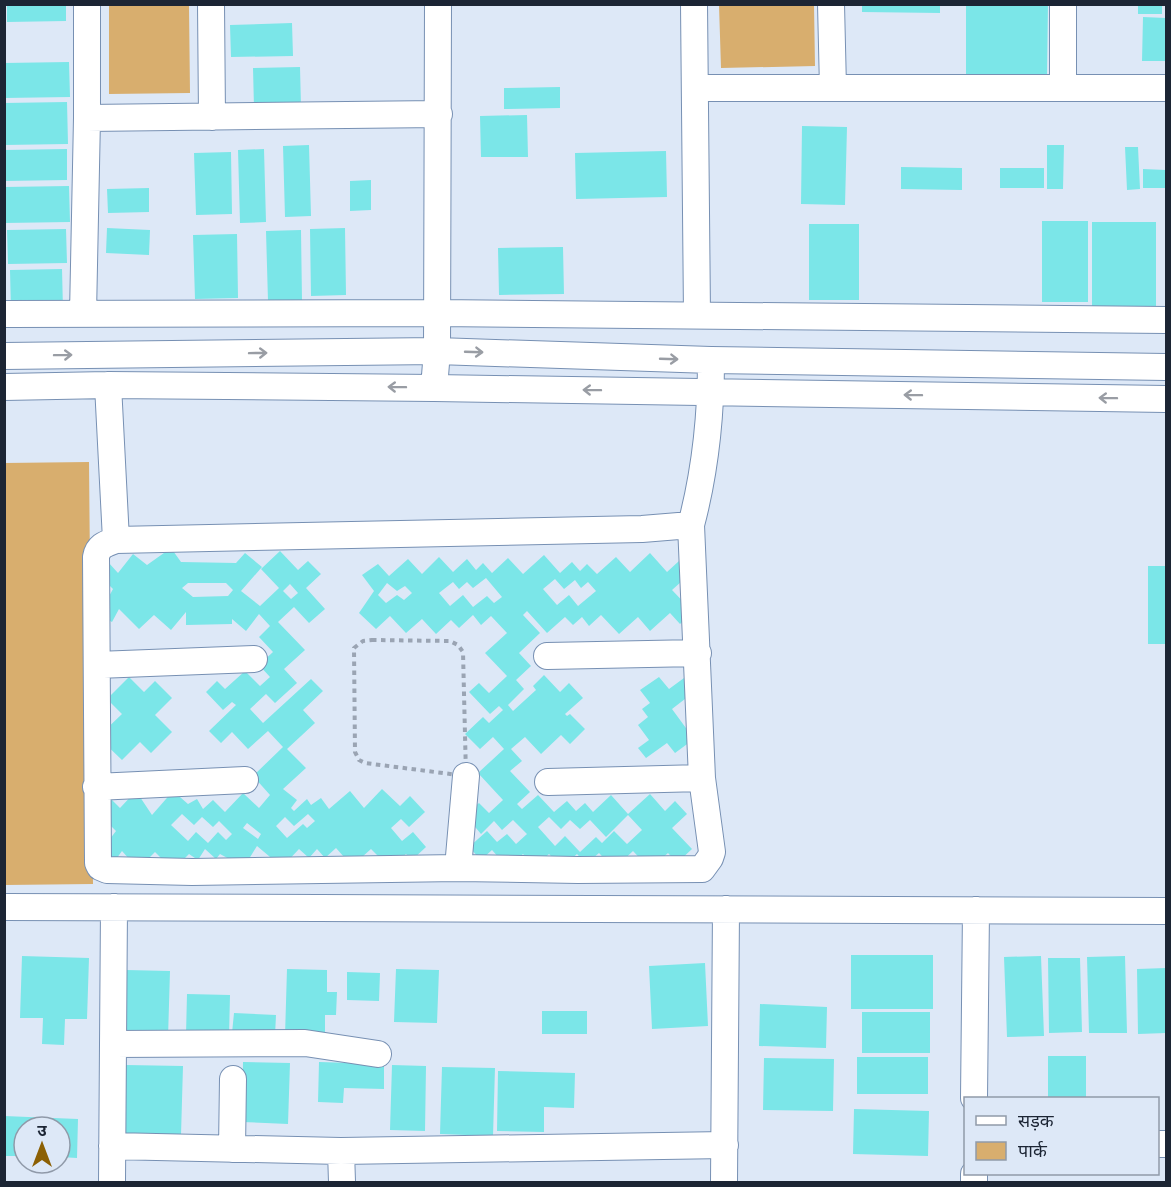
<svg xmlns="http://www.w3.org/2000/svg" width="1171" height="1187" font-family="Lato,'Noto Sans Devanagari',sans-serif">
	<rect width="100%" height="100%" fill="#dde8f7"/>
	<path fill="#d8ae6e" d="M109,5H189L190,93L109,94Z
		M719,5H814L815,66L721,68Z
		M89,462L93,884L5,885L4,463Z"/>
	<path fill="#7be6e8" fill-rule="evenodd" d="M7,4H66V21L7,22Z
		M966,4H1048L1047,75L966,74Z
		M1138,4H1162V14H1138Z
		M862,5H940V13L862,12Z
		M1143,17L1166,18V61H1142Z
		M292,23L293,56L231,57L230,25Z
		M69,62L70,97L4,98V63Z
		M300,67L301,107L254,108L253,68Z
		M560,87V108L504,109V88Z
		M67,102L68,144L4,145V103Z
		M527,115L528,157H481L480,116Z
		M802,126L847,127L845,205L801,204Z
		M309,145L311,216L285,217L283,146Z
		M1047,145H1064L1063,189H1047Z
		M1125,147H1138L1140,189L1127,190Z
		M67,149V180L4,181V150Z
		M264,149L266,222L240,223L238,150Z
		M666,151L667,197L576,199L575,153Z
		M231,152L232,214L196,215L194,153Z
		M901,167L962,168V190L901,189Z
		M1000,168H1044V188H1000Z
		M1143,169L1166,170V188H1143Z
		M371,180V210L350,211V181Z
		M69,186L70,222L4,223V187Z
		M149,188V212L108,213L107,189Z
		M1042,221H1088V302H1042Z
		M1092,222H1156V307H1092Z
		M809,224H859V300H809Z
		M107,228L150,230L149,255L106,253Z
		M345,228L346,295L311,296L310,229Z
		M66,229L67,263L8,264L7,230Z
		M301,230L302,300L268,301L266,231Z
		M237,234L238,298L195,299L193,235Z
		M563,247L564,294L499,295L498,248Z
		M62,269L63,310L11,311L10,270Z
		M171,548L181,562L236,563L245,553L262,567L241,591L260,606L279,588L261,569L280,551L298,570L308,561L321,574L306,588L325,609L309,623L294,607L278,622L305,650L284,669L297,683L275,703L266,694L250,709L263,723L311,679L323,691L303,710L315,723L287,749L306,768L283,789L297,800L291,808L294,811L307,799L311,805L321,798L329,809L350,791L364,808L382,789L400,806L410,796L425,812L409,827L401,819L391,828L402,841L413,832L426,847L412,860L406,854L389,867L371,849L352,866L336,848L325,858L317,849L309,858L299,849L282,867L257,846L244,867L220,854L216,859L205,849L198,860L189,854L173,870L155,852L138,869L122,851L114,862L100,852L116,831L97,812L111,799L120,808L136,791L152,815L173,791L188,804L197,799L203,809L213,800L225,812L243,793L259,808L270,795L253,776L283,747L268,731L248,749L232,732L221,743L209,731L236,705L232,702L223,710L206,692L217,681L225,689L245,671L260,686L270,677L259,665L273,652L259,637L270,626L259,614L246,631L232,619V624L186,625V612L171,630L154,615L139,629L119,609L112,622L99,615L113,589L97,573L108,562L118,573L133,554L147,565ZM188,583H226L233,590L228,596L193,597L182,588ZM290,584L298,593L291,599L283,591ZM182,814L194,825L202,817L213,827L219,821L232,834L226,840L218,832L208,843L196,832L188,841L171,825ZM308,814L315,821L307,828L303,824L287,838L276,826L285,817L294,826ZM247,823L261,834L258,839L243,828Z
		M650,553L667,572L679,561L691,573L672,590L693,612L680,624L670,613L650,631L638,617L619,634L601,615L589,626L582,617L573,625L565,617L547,633L527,611L523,615L540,633L519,653L531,666L516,680L524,689L508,705L513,711L536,690L533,686L544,675L560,692L569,683L583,698L565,714L567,716L570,714L585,729L570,744L561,735L541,754L525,737L511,749L522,761L510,771L530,792L517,804L522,809L538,795L554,812L567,801L576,811L585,803L593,812L611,795L628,814L650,794L665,811L675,801L687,814L672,828L692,849L677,863L668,853L650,869L633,851L614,869L599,853L586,864L577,854L562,867L549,854L535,867L523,854L508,868L492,850L481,860L469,847L487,831L497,842L507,834L516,844L527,834L513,820L502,830L494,821L481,834L465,815L479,803L489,813L503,800L478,773L504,749L493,737L480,749L465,734L483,717L489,723L503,710L499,706L490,714L469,692L479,683L489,693L507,676L485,653L507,633L491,616L481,625L473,615L459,628L451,620L436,634L422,619L406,633L390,616L376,629L359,613L374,591L362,575L378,564L389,576L408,559L422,574L439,557L453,572L467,559L476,570L483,563L492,573L508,558L523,574L544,555L560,573L572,562L580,571L587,564L597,574L616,557L630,572ZM486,578L502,597L494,603L487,596L473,607L463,595L450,606L439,593L453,582L459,589L467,582L473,588ZM555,579L564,589L575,580L581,588L588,582L596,591L578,606L569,595L557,605L543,589ZM387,583L397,591L405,586L412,593L404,600L397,595L386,603L378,595ZM628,815L642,830L627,844L614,831L602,843L596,837L580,852L565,836L555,846L538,827L549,817L561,829L570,820L580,829L590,820L606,837Z
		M1148,566H1166V644H1148Z
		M129,677L144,692L155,681L172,698L155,715L172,732L151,753L140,742L122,760L98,737L122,714L107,699Z
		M659,677L669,689L684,678L694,692L672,709L694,739L675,753L667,743L646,758L638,748L649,740L638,725L648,717L642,709L650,703L640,690Z
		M851,955H933V1009H851Z
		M22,956L89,958L87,1019H65L64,1045L42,1044L43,1018H20Z
		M1041,956L1044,1036L1007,1037L1004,957Z
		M1125,956L1127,1033H1089L1087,957Z
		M1048,958H1080L1082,1032L1049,1033Z
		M705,963L708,1026L652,1029L649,966Z
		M1166,968V1033L1138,1034L1137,969Z
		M287,969L327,970V992H337L336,1015H325V1037L285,1036Z
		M396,969L439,970L437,1023L394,1022Z
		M126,970L170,971L168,1038L124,1036Z
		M347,972L380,973L379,1001L347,1000Z
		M187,994L230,995L229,1037L186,1035Z
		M760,1004L827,1007L826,1048L759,1046Z
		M542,1011H587V1034H542Z
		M862,1012H930V1053H862Z
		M234,1013L276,1015L275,1036L232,1033Z
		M1048,1056H1086V1098H1048Z
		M857,1057H928V1094H857Z
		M764,1058L834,1059L833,1111L763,1110Z
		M243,1062L290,1063L288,1124L242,1122Z
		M319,1062L384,1064V1089L344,1088L343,1103L318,1102Z
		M126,1065L183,1066L181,1135L124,1133Z
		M392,1065L426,1066L425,1131L390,1130Z
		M442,1067L495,1068L493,1136L440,1134Z
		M498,1071L575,1073L574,1108L544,1107V1132L497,1131Z
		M854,1109L929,1111L928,1156L853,1154Z
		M4,1116L78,1119L77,1158L60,1157V1127H24V1156H4Z"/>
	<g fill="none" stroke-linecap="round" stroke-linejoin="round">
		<defs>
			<path id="minor" d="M211,4L212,117
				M694,4L697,315
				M831,4L833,88
				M695,88H1166
				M1063,88V4
				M87,118L439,114
				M4,314L437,313L1166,320
				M83,314L87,118V4
				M4,356L437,351L711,360L1166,367
				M108,385L116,540
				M4,387L108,385L434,388L1166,399
				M434,388L437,351L438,4
				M691,525L642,529L116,540C105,544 98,546 96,557L98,863L100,867L107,870L192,872L458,868L578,870L702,869L710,858L712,852L702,778L691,525C705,472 711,415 711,360
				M547,656L698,653
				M97,665L254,659
				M548,782L702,778
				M96,787L245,780
				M458,868L466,776
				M4,907L1166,911
				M113,1044L305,1043L378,1054
				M974,1098L976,910
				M1158,1144H1166
				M112,1146L341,1151L725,1145
				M232,1149L233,1079
				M341,1151L342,1182
				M112,1182L114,907
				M724,1182L726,909
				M974,1182V1174"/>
		</defs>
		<use href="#minor" stroke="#7790b3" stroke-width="28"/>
		<path stroke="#9aa4b3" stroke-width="4" stroke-dasharray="4.5 4.5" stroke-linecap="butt" d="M372,640L450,641L458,645L463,652L466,776L365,763L359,760L355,752L354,648L363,641Z"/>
		<use href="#minor" stroke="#fff" stroke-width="26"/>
	</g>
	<defs><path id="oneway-shaft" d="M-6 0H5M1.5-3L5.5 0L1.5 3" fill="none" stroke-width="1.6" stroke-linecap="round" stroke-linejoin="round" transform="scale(1.5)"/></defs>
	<g stroke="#999da4">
		<use href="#oneway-shaft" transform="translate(474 352) rotate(2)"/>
		<use href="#oneway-shaft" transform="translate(258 353) rotate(-1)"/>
		<use href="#oneway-shaft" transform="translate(63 355) rotate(-1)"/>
		<use href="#oneway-shaft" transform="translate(669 359) rotate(2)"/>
		<use href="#oneway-shaft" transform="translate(397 387) rotate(-179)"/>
		<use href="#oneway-shaft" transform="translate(592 390) rotate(-179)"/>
		<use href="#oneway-shaft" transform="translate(913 395) rotate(-179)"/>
		<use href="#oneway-shaft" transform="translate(1108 398) rotate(-179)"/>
	</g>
	<rect width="1171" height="1187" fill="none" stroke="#1c2534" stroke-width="12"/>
	<rect x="964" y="1097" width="195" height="78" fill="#dde8f7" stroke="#909aa9" stroke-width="1.5"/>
	<rect x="976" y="1116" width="30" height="9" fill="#ffffff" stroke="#909aa9" stroke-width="1.5"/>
	<text x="1018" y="1127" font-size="18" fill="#1c2534">सड़क</text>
	<rect x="976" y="1142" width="30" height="18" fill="#d8ae6e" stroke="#909aa9" stroke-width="1.5"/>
	<text x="1018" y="1157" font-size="18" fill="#1c2534">पार्क</text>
	<g transform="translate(42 1145)"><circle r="28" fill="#dde8f7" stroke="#909aa9" stroke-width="1.5"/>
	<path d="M0-4.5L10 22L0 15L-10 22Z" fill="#8c6004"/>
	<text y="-9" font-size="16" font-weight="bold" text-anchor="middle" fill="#1c2534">उ</text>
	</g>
</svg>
